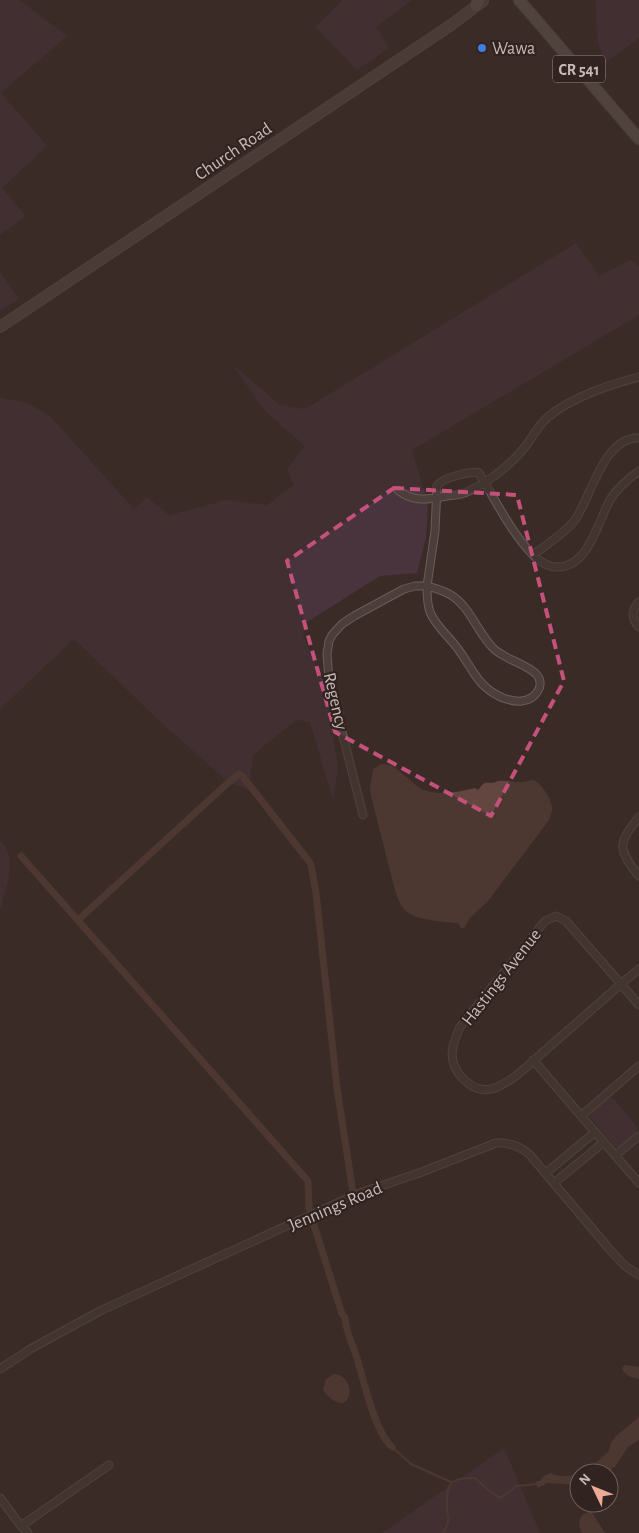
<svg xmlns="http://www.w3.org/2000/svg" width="639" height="1533" font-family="'Alegreya Sans',sans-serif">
	<rect width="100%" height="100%" fill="#3b2b27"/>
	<path fill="#49343e" d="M0,0H19L67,36L1,93L47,146L2,188L26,216L0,235Z
		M343,0H412L376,27L389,48L357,70L315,27Z
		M596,0H639V38L605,63L597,39Z
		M576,243L599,276L631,260L639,266V315L412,450L428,504L426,538L417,573L380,576L307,622L303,635L325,685L338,769L333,800L310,722L296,720L253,755L249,790L228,782L154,716L74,639L0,709V398L28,403L51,417L134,509L147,497L169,515L227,500L267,505L294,485L287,469L305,446L265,411L232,364L280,405L305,409Z
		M0,272L19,299L0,311Z
		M0,841C19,858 5,890 0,911Z
		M608,1098L614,1099L635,1124L638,1130L636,1135L619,1148L614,1146L590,1117L592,1111Z
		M504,1448L540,1533H382Z"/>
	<path fill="#62463f" d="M381,764C399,763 408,783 424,790C440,796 459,792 475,788L478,790C484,783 483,782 493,783C501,778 513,783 522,782C526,782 530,780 534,780C542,784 551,799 552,807C553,811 550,816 549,820L488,901L470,918L464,928H461L458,923C449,923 417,919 410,914C402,909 399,901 396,894L371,796L370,788L373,769Z
		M625,1365L639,1367V1379C632,1378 624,1375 622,1368Z
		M334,1374C348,1374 356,1396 343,1403C335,1403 328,1397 323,1390L326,1379Z
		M639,1417V1440L628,1447L615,1467L612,1468L608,1473H581L587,1471L609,1451L611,1443L616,1436Z
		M551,1473C558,1478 571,1476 579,1474V1485L547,1483L538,1488L536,1481H540L544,1476Z
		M591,1511L603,1530L605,1533H582C577,1522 578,1515 591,1511Z"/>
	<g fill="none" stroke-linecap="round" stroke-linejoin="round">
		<path stroke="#62463f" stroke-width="2" d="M311,1216L313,1222
			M392,1447L411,1464L451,1482
			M588,1503L589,1514
			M443,1533C445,1530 447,1526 448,1522C449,1518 447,1514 447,1510C447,1485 447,1477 475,1478L488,1490L500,1498L517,1486L538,1484"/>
		<path stroke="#62463f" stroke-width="7" d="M21,856L308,1181L309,1209
			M78,920L229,782L239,774L243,777L308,860L311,865L316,893L337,1088L353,1193
			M313,1222L342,1314L345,1318C346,1332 353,1346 357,1358C364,1382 375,1432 392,1447"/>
		<defs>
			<path id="street" d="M639,438C604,436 591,497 575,520C564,534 547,544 533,555C540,562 547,567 557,567C589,568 598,520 611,498C619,487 628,479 639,471
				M398,490C411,501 424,500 441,497C450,495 459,496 467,492C489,482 510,465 525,447C533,437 538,425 548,417C570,398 611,384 639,377
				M427,586C434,588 442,590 449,594C470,605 477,633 494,649C506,660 529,665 537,675C546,686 534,700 522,701C515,702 509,700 503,698C477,687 473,669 458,649C449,636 436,627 430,612C427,604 427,595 427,586Z
				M639,602C631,610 631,619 639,627
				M363,815L329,680L327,654L329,641L332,635L342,624L354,616L404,589L415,586H427L435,531L437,486C441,478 470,471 479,473C496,501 510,531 533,555
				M639,817C618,843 617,849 639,876
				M556,916L566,921L621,984C597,1005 573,1026 549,1047C535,1059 510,1085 491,1089C478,1092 467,1084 459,1074C447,1058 453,1043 460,1027L545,921Z
				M639,969L621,984L639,1005
				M533,1060L639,1183
				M581,1116L639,1066
				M616,1155L639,1136
				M546,1173L595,1132
				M554,1183L604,1142
				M0,1369L32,1348L102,1310L315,1213L357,1194L419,1173L496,1143C510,1142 520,1146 530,1155L611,1251L625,1266L639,1275
				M0,1498L21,1526L28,1533
				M21,1526L109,1465"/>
			<path id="secondary" d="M0,327L451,25L483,1"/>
			<path id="primary" d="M519,0L639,139
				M476,6L478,0"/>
		</defs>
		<use href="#street" stroke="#6a5c58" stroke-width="9"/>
		<use href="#secondary" stroke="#6a5c58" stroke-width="12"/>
		<use href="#primary" stroke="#554743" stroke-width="13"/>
		<use href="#street" stroke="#4c3e3b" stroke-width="7"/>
		<use href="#secondary" stroke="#5e4e49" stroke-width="10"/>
		<use href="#primary" stroke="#6c5d59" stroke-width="11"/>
	</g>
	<path d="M0 0H639V1533H0ZM394,488L517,495L564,681L491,816L335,732L287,561Z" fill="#3b2b27" fill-opacity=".55" fill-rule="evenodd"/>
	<path fill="none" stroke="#c4517b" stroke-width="4" stroke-dasharray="10 6" stroke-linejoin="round" d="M394,488L517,495L564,681L491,816L335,732L287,561Z"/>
	<circle fill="#3f7fe0" stroke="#31231f" stroke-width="2" cx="482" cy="48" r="5"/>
	<g text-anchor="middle" stroke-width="4.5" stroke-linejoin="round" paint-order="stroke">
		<rect fill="#31231f" stroke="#9a8d89" stroke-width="1" x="553" y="55.5" width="52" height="27" rx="4"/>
		<g font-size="16" font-weight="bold" fill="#c7bab6">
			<text x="579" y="75">CR 541</text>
		</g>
		<g font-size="18" fill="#c7bab6" stroke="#31231f" text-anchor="start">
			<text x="492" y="54">Wawa</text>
		</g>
		<g font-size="18" fill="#c7bab6" stroke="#31231f">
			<text transform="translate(233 151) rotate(-34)" y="6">Church Road</text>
			<text transform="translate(336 701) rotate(77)" y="6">Regency</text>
			<text transform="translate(501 977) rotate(-52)" y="6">Hastings Avenue</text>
			<text transform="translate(335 1206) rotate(-23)" y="6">Jennings Road</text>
		</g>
	</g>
	<g transform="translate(594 1488) rotate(313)"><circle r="24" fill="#31231f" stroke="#6d5f5b"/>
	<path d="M0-4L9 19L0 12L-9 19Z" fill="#ecab96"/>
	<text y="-8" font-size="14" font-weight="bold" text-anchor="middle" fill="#c7bab6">N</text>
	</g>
</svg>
